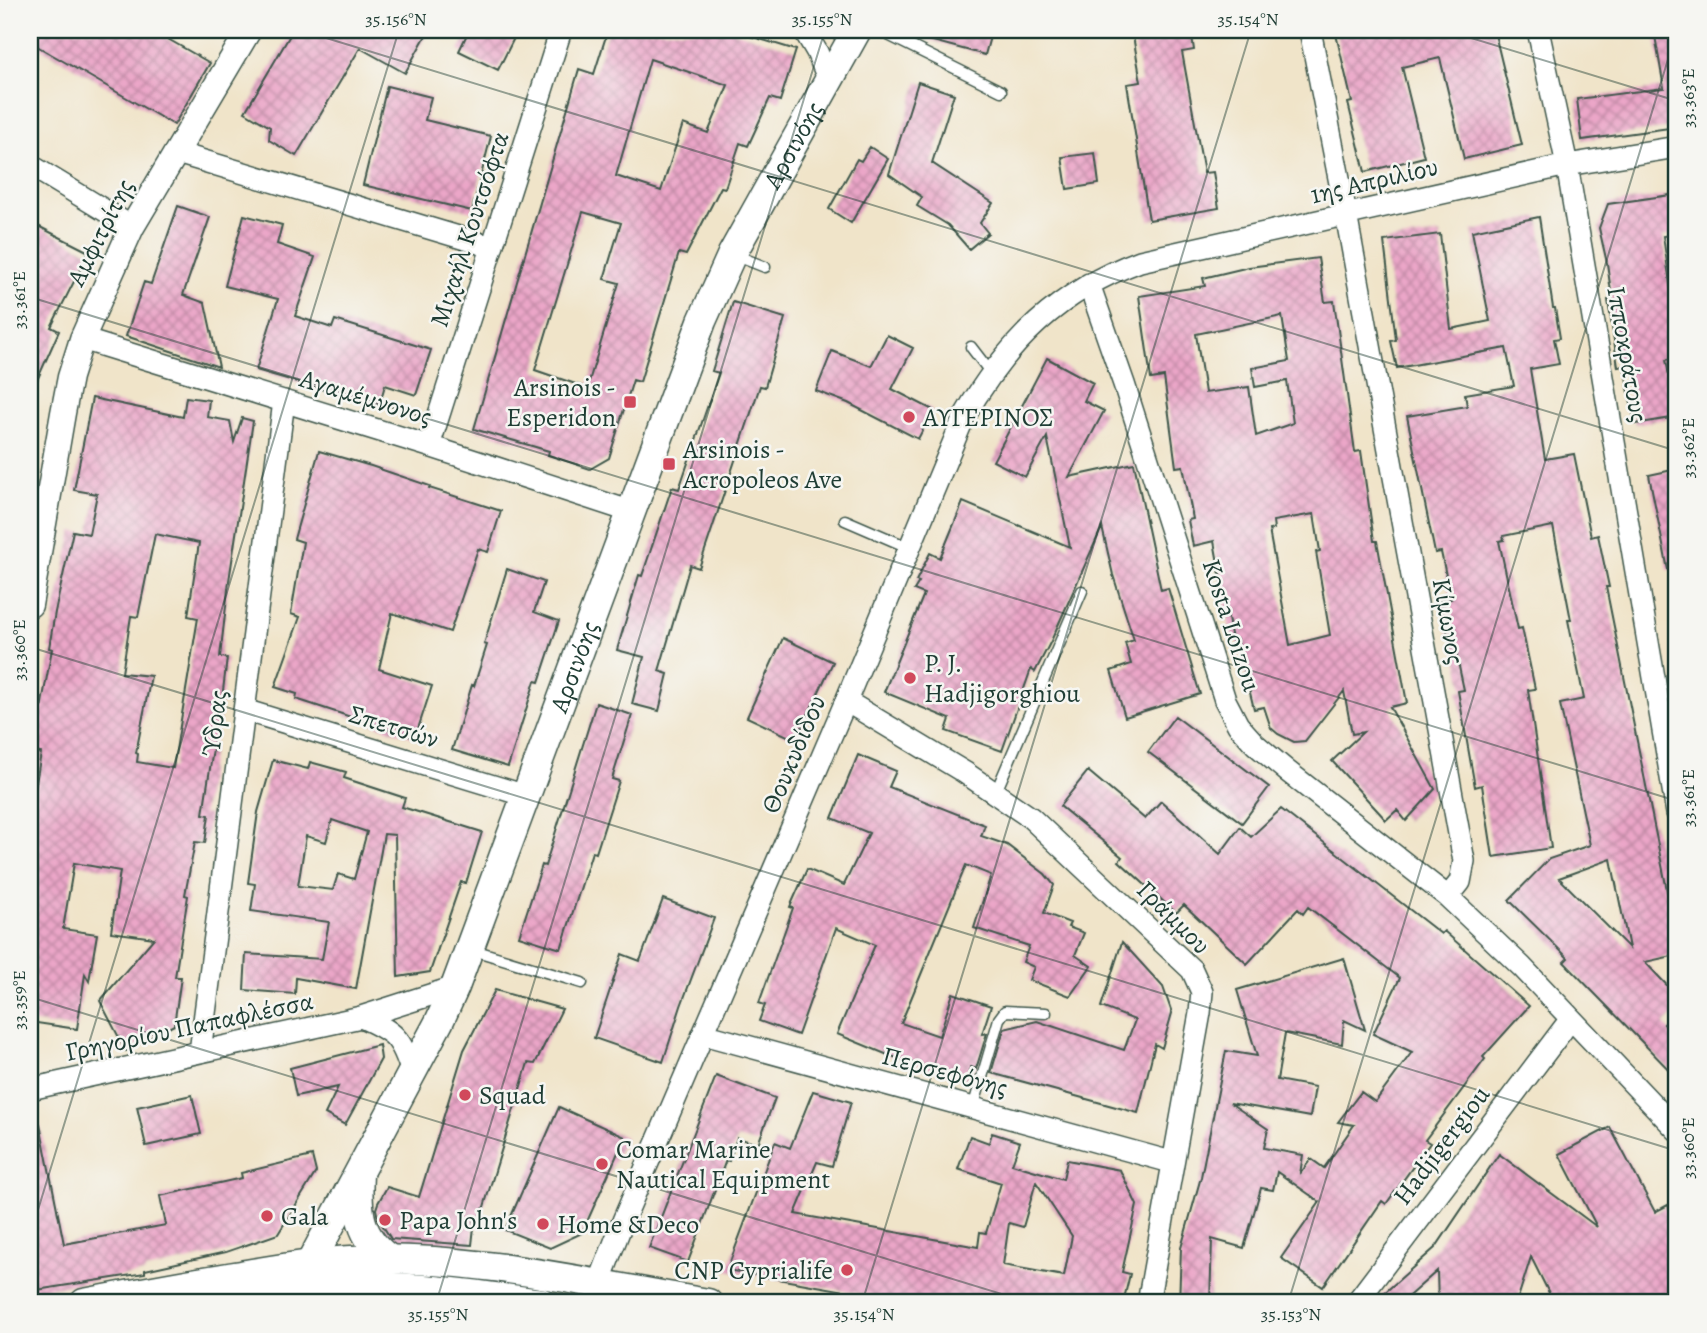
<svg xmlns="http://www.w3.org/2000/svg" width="1707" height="1333" font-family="Alegreya,serif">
	<defs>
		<pattern id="building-cross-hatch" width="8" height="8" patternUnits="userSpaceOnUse" patternTransform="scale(1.75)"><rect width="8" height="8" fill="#eba6c8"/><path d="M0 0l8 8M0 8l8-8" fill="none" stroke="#be88a3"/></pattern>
	</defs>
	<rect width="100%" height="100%" fill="#f6f6f2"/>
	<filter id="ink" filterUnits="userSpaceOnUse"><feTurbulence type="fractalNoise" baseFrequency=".0143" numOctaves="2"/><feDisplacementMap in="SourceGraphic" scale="14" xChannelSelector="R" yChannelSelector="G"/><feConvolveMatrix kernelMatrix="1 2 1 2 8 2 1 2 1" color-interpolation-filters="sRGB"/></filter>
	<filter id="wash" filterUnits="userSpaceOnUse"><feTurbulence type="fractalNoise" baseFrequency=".00686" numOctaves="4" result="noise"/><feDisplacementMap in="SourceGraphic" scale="28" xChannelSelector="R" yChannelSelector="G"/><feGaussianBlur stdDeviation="1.57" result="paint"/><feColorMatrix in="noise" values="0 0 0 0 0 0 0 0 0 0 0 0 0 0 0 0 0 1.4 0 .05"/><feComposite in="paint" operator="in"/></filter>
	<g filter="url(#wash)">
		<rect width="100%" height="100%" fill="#f0e4c9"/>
		<g id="blocks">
			<path fill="url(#building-cross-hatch)" fill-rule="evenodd" d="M30,30H152L210,63L174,125L30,42Z
				M293,30H429L405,73L360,48L296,156L269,140L270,127L245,112Z
				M469,30H518L498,70L459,51Z
				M608,30H730L796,50L780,101L770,98L748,146L740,143L725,188L721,187L686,255L679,253L640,382L633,380L609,458L590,469L548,455L549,451L474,429L579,69L594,74ZM650,59L728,85L708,133L683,124L661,191L616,176ZM583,212L621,223L604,279L619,283L587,388L535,370Z
				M914,30H979L991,33L985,55L914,36Z
				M1132,30H1191L1194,50L1182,52L1204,173L1213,172L1219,208L1149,220L1127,84L1141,82Z
				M1335,30H1494L1522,145L1464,159L1440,58L1402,67L1424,157L1365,172L1348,103L1352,102Z
				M1654,30H1677V127L1582,140L1577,99L1664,88Z
				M918,82L954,94L932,163L993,203L980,223L988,233L969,249L948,225L917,206L922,197L889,174Z
				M387,86L431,97L425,120L491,136L472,211L363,185Z
				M870,147L888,159L851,223L829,209L857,159L861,161Z
				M1095,153L1099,184L1067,189L1062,157Z
				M1671,195L1676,234L1663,236L1671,290L1677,289V358L1666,360L1677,417L1635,424L1624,366L1618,367L1608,300L1612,299L1607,263L1599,228L1608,204Z
				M178,206L210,217L183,295L205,303L219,367L126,336L144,282L151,284Z
				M244,215L282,225L277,244L315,257L295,316L332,328L335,320L431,350L416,395L385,385L379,406L256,370L278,299L225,286Z
				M1539,217L1553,308H1555L1560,338L1554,339L1559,364L1530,369L1545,459L1574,454L1591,537L1598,535L1609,587H1606L1668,895L1677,949V955L1645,962L1677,996V1011L1664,1024L1677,1039V1078L1564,962L1568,958L1509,900L1549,859L1590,845L1560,704L1584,699L1568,620H1571L1553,526L1503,536L1504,540L1499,541L1518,629L1522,628L1535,689L1528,690L1551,848L1493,857L1482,785L1475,787L1458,691L1464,690L1452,634L1448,635L1440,601L1451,599L1441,552L1435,553L1407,416L1467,406L1465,394L1514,386L1506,348L1397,368L1391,341L1396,340L1384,241L1440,234L1451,329L1490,321L1472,231ZM1611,859L1629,948L1559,878Z
				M36,225L89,252L51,327L59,331L30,396V237Z
				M1318,258L1325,302L1334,301L1355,452L1361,451L1374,541H1377L1407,703L1390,707L1435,789L1406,821L1397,810L1386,820L1332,761L1363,732L1352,734L1344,691L1305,741L1294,742L1278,734L1271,728L1264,707L1254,709L1237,639L1232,640L1214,541L1193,546L1188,520L1193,519L1183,466L1176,467L1164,377L1151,379L1139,296L1205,286L1203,278L1249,267ZM1282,316L1289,361L1252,368L1255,387L1287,381L1293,423L1256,436L1249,387L1205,393L1196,334ZM1314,514L1320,551L1316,552L1330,635L1290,645L1269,530L1274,529L1273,521Z
				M733,302L785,318L765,387L760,386L699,568L690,565L659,671L668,674L659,711L632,704L644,657L617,650L639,575L642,576L672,487L679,489L719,373L712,371Z
				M887,335L913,348L892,389L933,410L918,439L848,403L816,391L832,351L871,366Z
				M1047,358L1093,383L1084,401L1104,411L1069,477L1134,463L1161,590L1168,588L1200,694L1125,717L1111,671L1131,664L1125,643L1134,640L1113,575L1102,527L1051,641L1035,672L1031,669L1002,751L946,731L950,719L884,692L924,594L914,590L919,582L916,581L930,553L940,558L963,502L1070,547L1047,437L1025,477L993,461Z
				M186,397L209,400L207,417L230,421L234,442L242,418L253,421L229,581L220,657L227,658L219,723H217L203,814L209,815L205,843L195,842L185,895L188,896L175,977H181L174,1025L126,1051L100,1001L154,938L111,932L120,871L74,863L63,929L97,934L89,981L85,974L77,1029L30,1022V819L41,753L33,752L52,649L49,648L55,612L73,531L89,534L97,494L74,490L92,398L183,417ZM155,534L199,543L188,616L198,618L173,768L137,762L138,754L136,753L151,676L122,673L131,616L138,617Z
				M319,451L371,466L430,486L429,488L501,511L488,552L478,549L450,632L392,613L379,669L432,686L415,738L296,699L297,694L275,687L300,617L291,614L303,542L294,539Z
				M1677,469V569L1668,570L1649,475Z
				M507,569L544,582L534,612L559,621L539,682L535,681L508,767L452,750L472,685L474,686L487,645L484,644Z
				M783,638L833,662L796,740L747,717Z
				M596,703L632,715L612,779L619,781L596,853L592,852L561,949L519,936L542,865L545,866Z
				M1175,716L1269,787L1242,823L1148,752Z
				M858,755L896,771L889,787L985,825L981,836L1007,845L1045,874L1054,885L1044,913L1070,923L1068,927L1084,933L1075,955L1091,966L1070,996L1029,980L1034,967L1023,962L1029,946L974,928L991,875L966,865L901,1023L939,1036L953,993L991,1006L982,1034L987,1033L976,1069L971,1067L966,1080L888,1055L837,1034L875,945L836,928L798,1035L759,1021L765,1005L759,1003L793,908L790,907L807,869L844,885L869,833L832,818Z
				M273,760L308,769L310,762L346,772L344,778L405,798L402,807L482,832L466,883L461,882L430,972L398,977L395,835L384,834L356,989L296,978L295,994L244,990L246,954L322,959L329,922L251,911L255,884L248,883L258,812ZM332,820L367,832L354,879L338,874L333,890L298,886L306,836L326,842Z
				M1088,771L1145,819L1161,801L1220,854L1240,827L1251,837L1281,809L1441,934L1444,931L1529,1006L1483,1057L1485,1059L1425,1140L1430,1143L1386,1204L1382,1201L1323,1287L1281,1258L1320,1202L1277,1172L1273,1190L1261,1188L1244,1248L1212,1239L1210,1303H1179L1181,1248L1201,1177L1226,1051L1257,1056L1237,990L1344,958L1365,1030L1344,1020L1342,1044L1285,1033L1277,1080L1315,1087L1310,1117L1230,1103L1268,1129L1264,1148L1303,1155L1300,1174L1311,1159L1324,1168L1354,1125L1338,1122L1361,1092L1375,1102L1412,1052L1373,1034L1400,978L1308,907L1303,914L1298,909L1247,964L1184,905L1176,913L1119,861L1122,857L1060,806Z
				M663,899L714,918L681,1006L663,1062L594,1038L622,954L640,961Z
				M1122,942L1163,987L1172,1013L1162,1048L1155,1044L1138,1113L991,1073L1004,1029L1037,1021L1124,1050L1135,1020L1101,1007Z
				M495,990L562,1009L535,1064L528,1063L480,1220L475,1218L472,1245L391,1239L378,1218L376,1209L378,1203L387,1187L419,1197L464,1050Z
				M379,1045L381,1059L345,1125L325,1114L338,1087L296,1096L290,1068Z
				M716,1076L775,1098L758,1144L737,1138L729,1161L726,1160L688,1262L649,1248Z
				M813,1091L851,1102L832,1166L817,1162L795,1214L978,1247L980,1232L986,1233L1001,1183L958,1169L970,1136L989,1143L992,1133L1020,1142L1012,1164L1063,1179L1067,1160L1120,1170L1137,1205L1122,1272L1130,1274L1123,1303H912L727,1270L775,1142L790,1148ZM1036,1182L1072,1236L1064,1276L1003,1265L1009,1223L1023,1227Z
				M192,1095L201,1134L146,1146L137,1107Z
				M559,1107L625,1137L582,1233L550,1248L505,1230Z
				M40,1124L64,1244L166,1225L160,1196L242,1178L241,1173L312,1156L316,1172L278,1234L226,1252L145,1270V1273L30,1291V1125Z
				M1610,1127L1655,1212L1668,1205L1677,1224V1303H1562L1550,1295L1531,1257L1517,1301L1438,1303L1437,1271L1401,1303H1373L1436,1247L1499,1154L1597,1227L1559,1154Z"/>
		</g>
	</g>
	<g filter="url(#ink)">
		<use href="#blocks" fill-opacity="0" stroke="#3e564a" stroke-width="2"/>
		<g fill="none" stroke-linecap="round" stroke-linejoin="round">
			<defs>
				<path id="service" d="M878,30L1001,91
					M732,254L765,267
					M971,347L991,373
					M845,520L910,548
					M995,794L1082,591
					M470,949L582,983
					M973,1108L999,1019L1005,1011L1046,1013"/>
				<path id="minor" d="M804,30L817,52L829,80
					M1310,30L1346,214L1464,861L1460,882L1448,897
					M1538,30L1567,165L1677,813
					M177,153L492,247
					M30,165L132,227
					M1089,284L1124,384L1225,700L1238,725L1255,744L1287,771L1448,897L1522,967L1677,1130
					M82,339L429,446L632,512
					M429,446L561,30
					M846,701L964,772L1031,818L1192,970L1202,992L1200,1013L1148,1303
					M244,710L526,796
					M361,1017C395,1032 401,1037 412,1073
					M703,1034L1171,1162
					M200,1052L284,401
					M30,1089L361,1017L455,987
					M599,1283L623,1221L846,701L964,417C1006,343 1059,291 1140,261L1567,165L1677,147
					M1356,1303L1570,1020"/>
				<path id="tertiary" d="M30,605L63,413L70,377L82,339L132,227L249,30"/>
				<g id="secondary">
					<path d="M359,1174C357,1210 358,1238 391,1260"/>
					<path id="s1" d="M296,1290L439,1022L455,987L702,321L732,254L857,30"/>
					<path d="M84,1303C136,1293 188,1283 241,1275C277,1269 314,1262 351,1260C471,1254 591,1284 708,1303"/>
					<path d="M226,1303C261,1297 296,1289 332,1287C402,1283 473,1294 542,1303"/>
				</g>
			</defs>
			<use href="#service" stroke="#3e564a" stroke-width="13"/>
			<use href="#minor" stroke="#3e564a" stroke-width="24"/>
			<use href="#tertiary" stroke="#3e564a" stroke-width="27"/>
			<use href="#secondary" stroke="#3e564a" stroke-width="31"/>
			<use href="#service" stroke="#fff" stroke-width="10"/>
			<use href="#minor" stroke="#fff" stroke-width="21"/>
			<use href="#tertiary" stroke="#fff" stroke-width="24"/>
			<use href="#secondary" stroke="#fff" stroke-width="28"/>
		</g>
	</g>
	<path fill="none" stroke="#1f3d34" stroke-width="2" stroke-opacity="0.45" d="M300,30L1677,451M1445,30L1677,101M30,297L1677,801M30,647L1677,1151M30,997L1031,1303M30,1236L399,30M436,1303L825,30M862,1303L1251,30M1288,1303L1677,30"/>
	<g fill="#d1495b" stroke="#f6f6f2" stroke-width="2.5">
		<rect x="623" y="395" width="14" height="14" rx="3.5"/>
		<circle cx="909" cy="417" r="7"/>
		<rect x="662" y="457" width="14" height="14" rx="3.5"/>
		<circle cx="910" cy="678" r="7"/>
		<circle cx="465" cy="1095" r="7"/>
		<circle cx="602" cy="1164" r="7"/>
		<circle cx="267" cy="1216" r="7"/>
		<circle cx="385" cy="1220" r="7"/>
		<circle cx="543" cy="1224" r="7"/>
		<circle cx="847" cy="1270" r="7"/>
	</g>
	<g text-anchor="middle" stroke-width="5" stroke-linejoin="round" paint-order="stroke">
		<g font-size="26" fill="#1f3d34" stroke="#f6f6f2">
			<text dy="9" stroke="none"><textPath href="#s1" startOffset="1251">Αρσινόης</textPath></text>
			<text transform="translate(1374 180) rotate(-13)" y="9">1ης Απριλίου</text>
			<text transform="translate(469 229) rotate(-72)" y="9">Μιχαήλ Κουτσόφτα</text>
			<text transform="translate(100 232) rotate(-63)" y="9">Αμφιτρίτης</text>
			<text transform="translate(1628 354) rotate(80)" y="9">Ιπποκράτους</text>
			<text transform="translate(366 397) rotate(17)" y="9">Αγαμέμνονος</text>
			<text transform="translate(1449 621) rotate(80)" y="9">Κίμωνος</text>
			<text transform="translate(1232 625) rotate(72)" y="9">Kosta Loizou</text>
			<text dy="9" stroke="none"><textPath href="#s1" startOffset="684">Αρσινόης</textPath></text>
			<text transform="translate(214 723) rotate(-83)" y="9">Ύδρας</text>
			<text transform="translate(394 726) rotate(17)" y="9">Σπετσών</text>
			<text transform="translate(793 754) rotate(-67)" y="9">Θουκυδίδου</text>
			<text transform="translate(1174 917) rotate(45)" y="9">Γράμμου</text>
			<text transform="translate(189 1026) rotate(-12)" y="9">Γρηγορίου Παπαφλέσσα</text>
			<text transform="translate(945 1071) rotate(15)" y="9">Περσεφόνης</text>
			<text transform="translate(1441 1145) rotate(-53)" y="9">Hadjigergiou</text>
		</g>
		<g font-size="26" fill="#1f3d34" stroke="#f6f6f2" text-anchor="start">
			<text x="616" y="396" text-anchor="end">Arsinois -<tspan x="616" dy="30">Esperidon</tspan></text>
			<text x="923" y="426">ΑΥΓΕΡΙΝΟΣ</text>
			<text x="683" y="458">Arsinois -<tspan x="683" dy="30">Acropoleos Ave</tspan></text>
			<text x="924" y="672">P. J.<tspan x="924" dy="30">Hadjigorghiou</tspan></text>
			<text x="479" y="1104">Squad</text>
			<text x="616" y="1158">Comar Marine<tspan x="616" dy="30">Nautical Equipment</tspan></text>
			<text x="281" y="1225">Gala</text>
			<text x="399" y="1229">Papa John's</text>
			<text x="557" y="1233">Home &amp;Deco</text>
			<text x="833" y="1279" text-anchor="end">CNP Cyprialife</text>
		</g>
	</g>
	<rect width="1707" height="1333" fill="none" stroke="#f6f6f2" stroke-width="77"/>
	<rect x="38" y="38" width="1630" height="1256" fill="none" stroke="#1f3d34" stroke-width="2.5"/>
	<g font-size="18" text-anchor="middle" fill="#1f3d34">
		<text x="396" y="25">35.156°N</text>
		<text x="822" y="25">35.155°N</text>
		<text x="1248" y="25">35.154°N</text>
		<text transform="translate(1688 98) rotate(-90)" y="6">33.363°E</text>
		<text transform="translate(19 300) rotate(-90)" y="6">33.361°E</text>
		<text transform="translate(1688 448) rotate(-90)" y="6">33.362°E</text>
		<text transform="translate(19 650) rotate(-90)" y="6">33.360°E</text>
		<text transform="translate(1688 798) rotate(-90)" y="6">33.361°E</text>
		<text transform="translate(19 1000) rotate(-90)" y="6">33.359°E</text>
		<text transform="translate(1688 1148) rotate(-90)" y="6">33.360°E</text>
		<text x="438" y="1320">35.155°N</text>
		<text x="864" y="1320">35.154°N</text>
		<text x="1291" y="1320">35.153°N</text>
	</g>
</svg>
